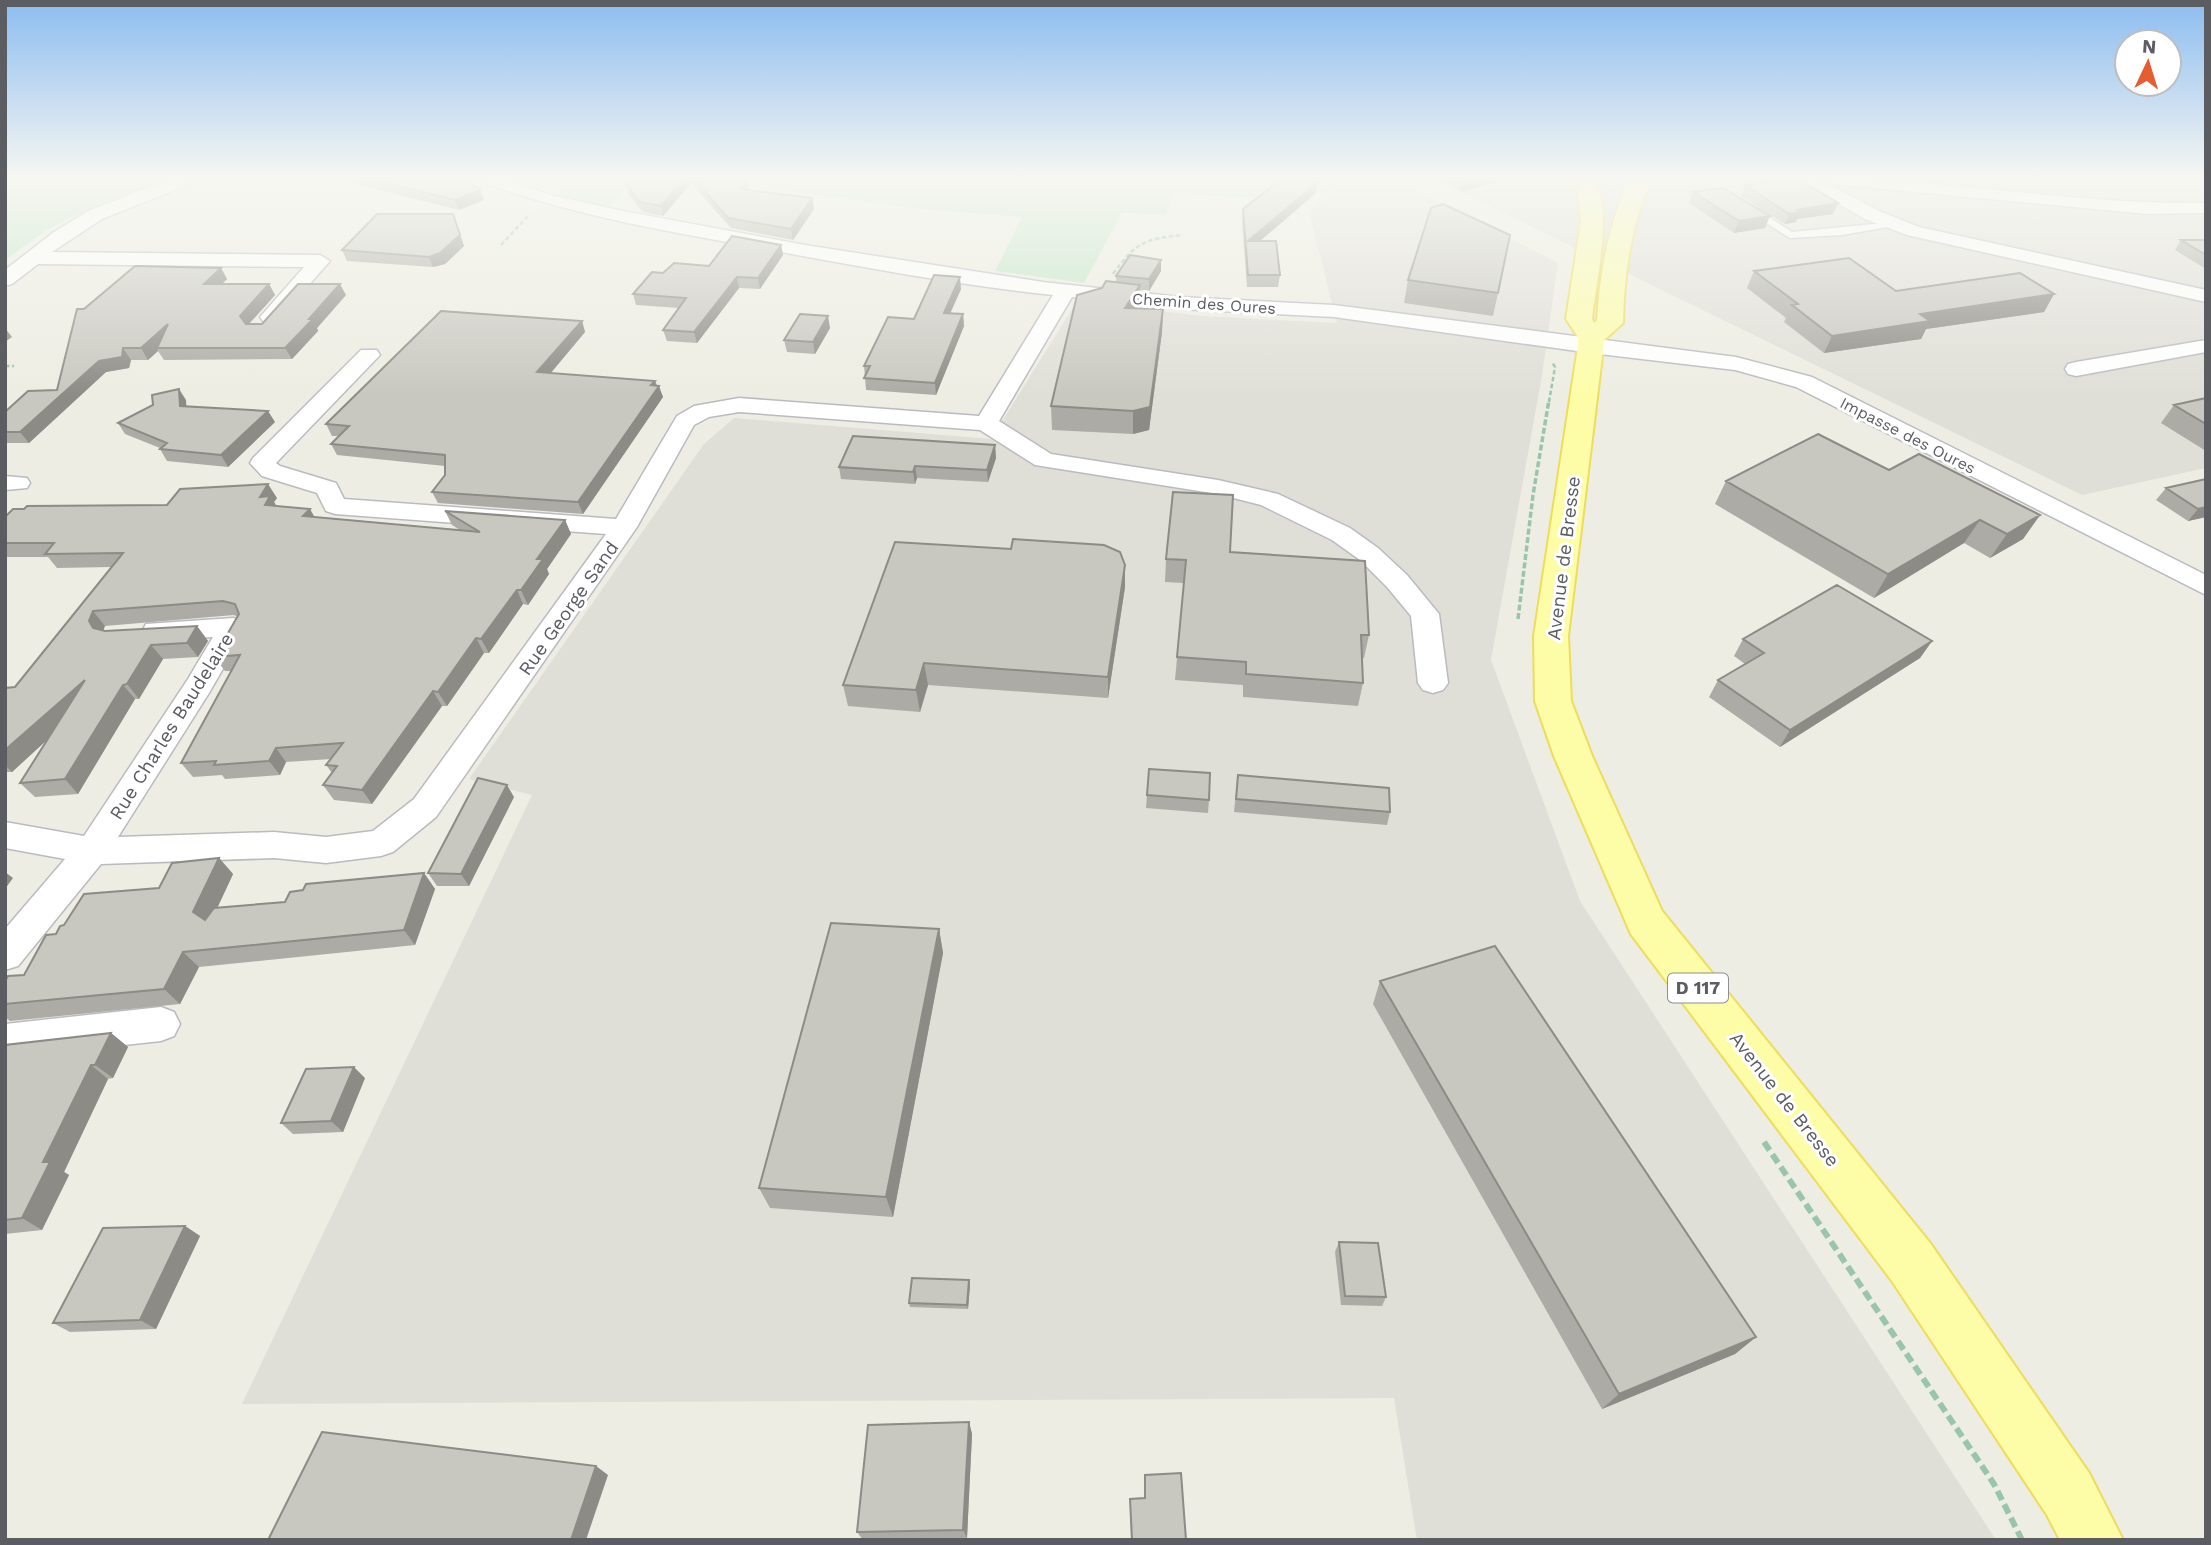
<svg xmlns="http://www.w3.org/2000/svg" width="2211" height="1545" font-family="'Work Sans',sans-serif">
	<rect width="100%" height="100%" fill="#edede3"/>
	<path fill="#dfded7" d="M1349,179H1394L1558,263L1542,375L1491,660L1580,901L1996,1540H1417L1394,1398L242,1404L532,795L469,779L704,444L734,418L991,439L1077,301L1202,316L1337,323L1309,211Z
		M1434,179H2206V468L2082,495Z"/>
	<path fill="#bfe5c6" d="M5,179H167L96,205L45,231L5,260Z
		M574,179H638L606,209L557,196Z
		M698,179H1349L1328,194L1274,182L1250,199L1175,193L1165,215L1122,213L1084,283L995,271L1022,217L911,208Z"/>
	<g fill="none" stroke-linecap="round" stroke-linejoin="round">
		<defs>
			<path id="service" d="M1749,208H1755L1792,232L1894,222L1899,225L1842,235L1790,238L1749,212Z"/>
			<path id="minor" d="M170,179H195L192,183L102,219L52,252L320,255L330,261L277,321H263L260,317L304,267L38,264L12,284L5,286V270L54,232L88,211Z
				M482,179H508L550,195L623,211L805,245L1043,282L1180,297L1334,305L1736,357L1812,377L2206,575V595L1796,387L1735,370L1591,353L1334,317L1180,309L1072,297L999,421L1051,454L1218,480L1278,494L1350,528L1378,548L1407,575L1439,614L1448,683L1443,690L1433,693L1423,690L1418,683L1411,616L1387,587L1360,560L1332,540L1261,505L1218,494L1035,465L980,430L739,412L709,417L694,425L637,527L436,817L393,852L381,856L326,863L274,858L101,864L18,966L5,970V929L65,859L5,848V822L84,836L188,679L213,637L156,640L146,638L142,631L146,624L233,618L243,620L247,627L209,693L118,837L274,832L326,837L373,831L414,799L606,534L335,514L326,511L317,493L262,476L250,463L253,458L361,350H377L380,355L276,463L280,466L336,483L344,499L616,519L677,416L694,406L739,398L979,416L1053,295C950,284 846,264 743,245C655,229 569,214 485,183Z
				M1795,179H1818L1879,211L1919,227L2206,290V302L1907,235L1865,219Z
				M1823,179C1951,179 2078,205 2206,203V213L2147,214L1832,184Z
				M2206,340V352L2076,376L2068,374L2065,369L2068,364L2076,362Z
				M5,476L27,478L30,483L27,488L5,490Z
				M161,1007L174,1012L180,1024L174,1036L161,1041L5,1058V1024Z"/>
			<path id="primary" d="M1569,179H1592C1615,201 1595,288 1592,319L1594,323L1597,320C1600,270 1609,225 1629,179H1651C1631,226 1624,272 1623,323L1604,340L1568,636L1571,701L1592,756L1662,911L1930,1243L2089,1473L2123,1540H2060L2047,1515L1892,1281L1631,934L1554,756L1535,701L1534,636L1578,347V337L1566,319L1581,222L1578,189Z"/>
		</defs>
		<use href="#service" stroke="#babbc1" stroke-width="3"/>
		<use href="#minor" stroke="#babbc1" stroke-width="3"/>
		<use href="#primary" stroke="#eedd5b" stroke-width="4"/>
		<path stroke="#99c5ad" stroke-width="2.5" stroke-dasharray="4.5 2.5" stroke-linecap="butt" d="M501,245L530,214
			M1113,274C1136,242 1144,239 1183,235
			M5,366H14
			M1549,402L1555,367L1552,362"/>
		<path stroke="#99c5ad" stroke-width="3.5" stroke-dasharray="6 2.5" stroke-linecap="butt" d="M1518,619L1533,495L1549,400"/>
		<path stroke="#99c5ad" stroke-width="6" stroke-dasharray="10 5" stroke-linecap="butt" d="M1764,1142L1994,1484L2022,1540"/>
		<use href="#service" fill="#fff" fill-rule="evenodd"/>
		<use href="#minor" fill="#fff" fill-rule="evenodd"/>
		<use href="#primary" fill="#fdfda8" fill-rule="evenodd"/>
	</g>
	<path fill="#acaba5" d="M336,179H466L484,200L459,210Z
		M650,179H720L750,190L812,198L814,209L793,240L731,228L694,187L693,181L663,216L643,212L628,194L626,184Z
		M1437,179H1501L1462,192Z
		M1745,185L1838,203L1833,214L1797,219L1796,222L1785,224L1741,196Z
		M1693,192L1765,228L1734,233L1689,203Z
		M1316,193L1260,241L1280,275L1278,287H1247L1242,220L1243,209Z
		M457,224L464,246L445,264L433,267L347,261L342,250Z
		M2181,240H2206V269L2175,250Z
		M781,245L783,255L760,289L739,288L697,343L667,341L663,330L679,308L636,305L633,294L663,273L709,266Z
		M221,268L227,279L222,284H269L275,295L249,324H262L346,295L317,328L318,331L292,359L164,360L158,351L148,360H131L129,368L106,372L29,443H5V412L57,390L84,309Z
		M1161,271L1149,291L1139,290L1138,308L1163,309L1162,332L1149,430L1133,434L1052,430L1051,406L1102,288L1116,282V276Z
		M1754,271L1896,291L2054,294L2044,312L1926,329L1921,339L1824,353L1784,322L1786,318L1747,288Z
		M1408,280L1498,293L1493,316L1404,303Z
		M961,289L950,313L963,314L964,326L936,395L866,390L864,366L914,319Z
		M582,321L585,332L551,373L655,381L663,397L583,514L438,503L432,492L445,475V466L337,455L331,444L339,436H332L326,424Z
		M830,328L815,354L787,352L784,340Z
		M2206,398V451L2161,423L2174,405Z
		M186,400V406L275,422L228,467L167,461L160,449V448L125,434L118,423Z
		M995,445L996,458L988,482L917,478L915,484L841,479L839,467Z
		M1889,470L2040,515L2023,539L1990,558L1964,543L1874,598L1715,504L1726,481Z
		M2206,479V517L2188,521L2156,500L2166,488Z
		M277,498L274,502L276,506L314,517L460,530L452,525L445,511L565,520L571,534L547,569L549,574L528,605L523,604L489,653H484L447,706H442L372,804L334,800L323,785L332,773L326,765L331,759L286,762L280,775L225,779L222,775L193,777L181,763L232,671H225L214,657L238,617L234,615L105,626L103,631H105L197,626L208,641L198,657L163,659L139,699H135L78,794L35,797L20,783L48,739L12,772H5V688L15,687L111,567L57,568L48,557H5V517L167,505Z
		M1230,552L1369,635L1364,658H1362L1363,683L1358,706L1243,697V685L1175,680L1184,583L1165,582L1166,559Z
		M1125,565V587L1108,698L928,685L920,712L848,706L843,685Z
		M1743,639L1932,641L1920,658L1780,747L1709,697L1718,680L1745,664L1734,656Z
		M1238,775L1390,812L1387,825L1234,812Z
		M1147,795L1209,800L1208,813L1146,808Z
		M514,797L469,886H437L428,873Z
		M219,858L233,874L217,908L285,902L303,890L424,873L435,889L415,945L199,967L180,1004L10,1021L5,1017V981L24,975L56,934L64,925L159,888Z
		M939,929L943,953L893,1217L770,1208L759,1188Z
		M1380,981L1756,1337L1735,1354L1602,1409L1373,1004Z
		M111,1033L128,1047L113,1078L108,1079L64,1172L69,1175L42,1230L5,1234V1045Z
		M365,1078L343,1132L293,1134L281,1123Z
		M185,1226L200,1236L156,1329L70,1332L53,1323Z
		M1339,1242L1386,1297L1382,1306L1341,1305L1335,1252Z
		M970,1285L968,1309L910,1307L909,1303Z
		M969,1422L972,1434L967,1538L863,1540L857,1532Z
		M1145,1475L1186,1540H1131L1130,1499L1144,1498Z"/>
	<path fill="#8c8b86" d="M684,179H693V181L663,216L661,206Z
		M1468,179H1501L1462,192L1464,181Z
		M748,182L750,193L741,189Z
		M1318,182L1316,193L1247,252L1248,241Z
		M480,190L484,200L459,210L455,200Z
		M812,198L814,209L793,240L791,229Z
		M1838,203L1833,214L1797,219L1796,222L1785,224L1789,214L1797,210Z
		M453,214L464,246L445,264L433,267L429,257Z
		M1770,216L1765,228L1734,233L1739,221Z
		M781,245L783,255L760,289L758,278Z
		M1161,260V271L1149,291V279Z
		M221,268L227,279L210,295L204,284Z
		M737,277L739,288L697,343L694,332Z
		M960,277L961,289L945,325L944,313Z
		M269,284L275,295L246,327L240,316Z
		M340,284L346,295L317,328L318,331L292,359L285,348Z
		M1140,285L1139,307L1125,330V308Z
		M2054,294L2044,312L1926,329L1921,339L1824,353L1832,336L1920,314Z
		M1163,309L1162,332L1149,430L1133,434V411Z
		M963,314L964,326L936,395L935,383Z
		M828,316L830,328L815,354L813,342Z
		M582,321L585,332L542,383L537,372Z
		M168,324L157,348L158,351L148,360L141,348Z
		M5,328L12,337L5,342Z
		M123,348L131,360L129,368L106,372L29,443L20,432L99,361Z
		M655,381L657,389L659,386L663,397L583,514L578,502Z
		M179,389L186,400L187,417L180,406Z
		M268,411L275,422L228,467L221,455Z
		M995,445L996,458L988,482L987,470Z
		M915,466L917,478L915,484L913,472Z
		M268,484L277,498L274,502L279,510L274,519L260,497Z
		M2206,507V517L2188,521L2198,509Z
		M310,509L318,523L303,516Z
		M2040,515L2023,539L1990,558L2007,534Z
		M565,520L571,534L547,569L549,574L528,605L521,590L537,559Z
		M1980,520L1964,543L1874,598L1888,574Z
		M1125,565V587L1108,698V677Z
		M517,590L523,604L489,653L481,639Z
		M93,611L105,626L101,635L93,628L89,621Z
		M197,626L208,641L198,657L187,643Z
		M476,638L484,653L447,706L438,692Z
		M1932,641L1920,658L1780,747L1790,730Z
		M151,645L163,659L139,699L127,684Z
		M924,663L928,685L920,712L916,690Z
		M85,680L97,694L12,772L5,765V750Z
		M123,685L135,699L78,794L65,779Z
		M433,691L442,706L372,804L362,790Z
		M276,748L286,762L280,775L269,761Z
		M507,785L514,797L469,886L461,874Z
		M219,858L233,874L208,928L193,912Z
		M5,872L13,878L5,889Z
		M424,873L435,889L415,945L404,930Z
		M939,929L943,953L893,1217L886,1197Z
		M183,952L199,967L180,1004L164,989Z
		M111,1033L128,1047L113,1078L95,1065Z
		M91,1065L108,1079L64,1172L69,1175L42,1230L22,1218L43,1162Z
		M354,1067L365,1078L343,1132L331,1121Z
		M185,1226L200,1236L156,1329L140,1320Z
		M969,1280L970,1285L968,1309L967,1305Z
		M1756,1337L1735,1354L1602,1409L1619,1394Z
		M969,1422L972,1434L967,1538L963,1530Z
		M596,1466L608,1475L586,1540H571Z"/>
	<path fill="#c8c7c0" stroke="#8c8b86" stroke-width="2" d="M371,179H466L480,190L455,200Z
		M650,179H684L661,206L640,202L626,184Z
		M694,179H720L748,182L741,189L812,198L791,229L728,218Z
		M1281,179H1306L1318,182L1248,241H1276L1280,275H1248L1243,209Z
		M1789,179H1798L1838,203L1797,210L1801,212L1789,214L1745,185Z
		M1723,188L1770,216L1739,221L1693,192Z
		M1443,204L1510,235L1498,293L1408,280L1431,208Z
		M377,214H453L460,235L440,253L429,257L342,250Z
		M732,236L781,245L758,278L737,277L694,332L663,330L686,298L633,294L652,272L663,273L674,263L709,266Z
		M2181,240H2206V255Z
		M1130,255L1161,260L1149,279L1116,276Z
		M1849,258L1896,291L2020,273L2054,294L1920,314L1930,321L1832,336L1792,305L1798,304L1754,271Z
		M135,266L221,268L204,284H269L240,316L246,324H262L298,284H340L309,319H313L285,348H157L168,324L141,348H123L122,357L99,361L20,432H5V412L28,391L57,390L77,309H84Z
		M934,275L960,277L944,313L963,314L935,383L864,378L870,366H864L888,317L914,319Z
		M1106,281L1140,285L1125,308L1163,309L1150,407L1133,411L1051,406L1077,295L1102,288Z
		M441,311L582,321L537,372L655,381L651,385L659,386L578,502L432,492L445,475V455L331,444L349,426L326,424Z
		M800,314L828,316L813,342L784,340Z
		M179,389L180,406L268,411L221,455L160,449L167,443L118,423L153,405L152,395Z
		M2206,398V424L2174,405Z
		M1818,434L1889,470L1919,454L2040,515L2007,534L1980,520L1888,574L1726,481Z
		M853,436L995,445L987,470L915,466L913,472L839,467Z
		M2206,479V507L2198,509L2166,488Z
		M268,484L260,497L270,496L265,505L310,509L303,516L480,532L445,511L565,520L537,559H543L521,590H517L481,639L476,638L438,692L433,691L362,790L323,785L337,766L326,765L343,743L276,748L269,761L214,765L216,761L181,763L240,655L214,657L239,614L235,604L223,601L93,611L89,621L93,628L105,631L197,626L187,643L151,645L127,684L123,685L65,779L20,783L85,680L5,750V688L15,687L123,553L45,554L54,543H5V517L13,509H24L27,506L167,505L180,489Z
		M1173,492L1233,495L1230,552L1365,561L1369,635H1361L1363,683L1246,674V662L1177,657L1186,560L1166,559Z
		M1013,539L1104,545L1120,552L1125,565L1108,677L924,663L916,690L843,685L895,542L1011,549Z
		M1837,585L1932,641L1790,730L1718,680L1764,653L1743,639Z
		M1149,769L1210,773L1209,800L1147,795Z
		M1238,775L1389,788L1390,812L1236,799Z
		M478,778L507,785L461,874L428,873Z
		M219,858L193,912L205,920L214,908L285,902L290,892L303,890L306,884L424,873L404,930L183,952L164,989L5,1004V981L8,976L24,975L46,935L56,934L60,926L64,925L84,894L159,888L172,863Z
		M831,923L939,929L886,1197L759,1188Z
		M1495,946L1756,1337L1619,1394L1380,981Z
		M111,1033L95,1065H91L43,1162H50L22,1218L5,1220V1045Z
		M354,1067L331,1121L281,1123L306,1069Z
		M185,1226L140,1320L53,1323L103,1228Z
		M1339,1242L1378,1243L1386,1297L1345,1296Z
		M912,1278L969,1280L967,1305L909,1303Z
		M969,1422L963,1530L857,1532L868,1425Z
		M322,1432L596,1466L571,1540H268Z
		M1181,1473L1186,1540H1132L1130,1499L1145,1498V1475Z"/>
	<linearGradient id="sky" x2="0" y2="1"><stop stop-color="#8cbcf0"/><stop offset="0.45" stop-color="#f7f7f2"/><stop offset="1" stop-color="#f7f7f2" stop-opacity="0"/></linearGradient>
	<rect width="2211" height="396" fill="url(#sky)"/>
	<g text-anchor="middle" stroke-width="6" stroke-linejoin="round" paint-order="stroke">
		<g font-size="16" fill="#5b5d63" stroke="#fff">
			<text transform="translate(1204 303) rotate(4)" y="6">Chemin des Oures</text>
			<text transform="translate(1908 435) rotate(27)" y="6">Impasse des Oures</text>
		</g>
		<rect fill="#fff" stroke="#8c8e92" stroke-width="2" x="1668" y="973.5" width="60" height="29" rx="5"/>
		<g font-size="18" font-weight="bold" fill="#5b5d63">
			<text x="1698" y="994">D 117</text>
		</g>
		<g font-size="19" fill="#5b5d63" stroke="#fff">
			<text transform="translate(1563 558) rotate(-83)" y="7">Avenue de Bresse</text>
			<text transform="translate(568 608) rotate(-55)" y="7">Rue George Sand</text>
			<text transform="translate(171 726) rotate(-58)" y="7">Rue Charles Baudelaire</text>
			<text transform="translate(1785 1099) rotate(52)" y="7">Avenue de Bresse</text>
		</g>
	</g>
	<rect width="2211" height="1545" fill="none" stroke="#5b5d63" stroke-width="14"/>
	<g transform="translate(2148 63) rotate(4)"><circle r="33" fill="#ffffff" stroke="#bdbec1" stroke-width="2"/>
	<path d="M0-5L12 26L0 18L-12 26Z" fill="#e55d31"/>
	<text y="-10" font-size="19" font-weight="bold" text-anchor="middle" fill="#5b5d63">N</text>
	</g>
</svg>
